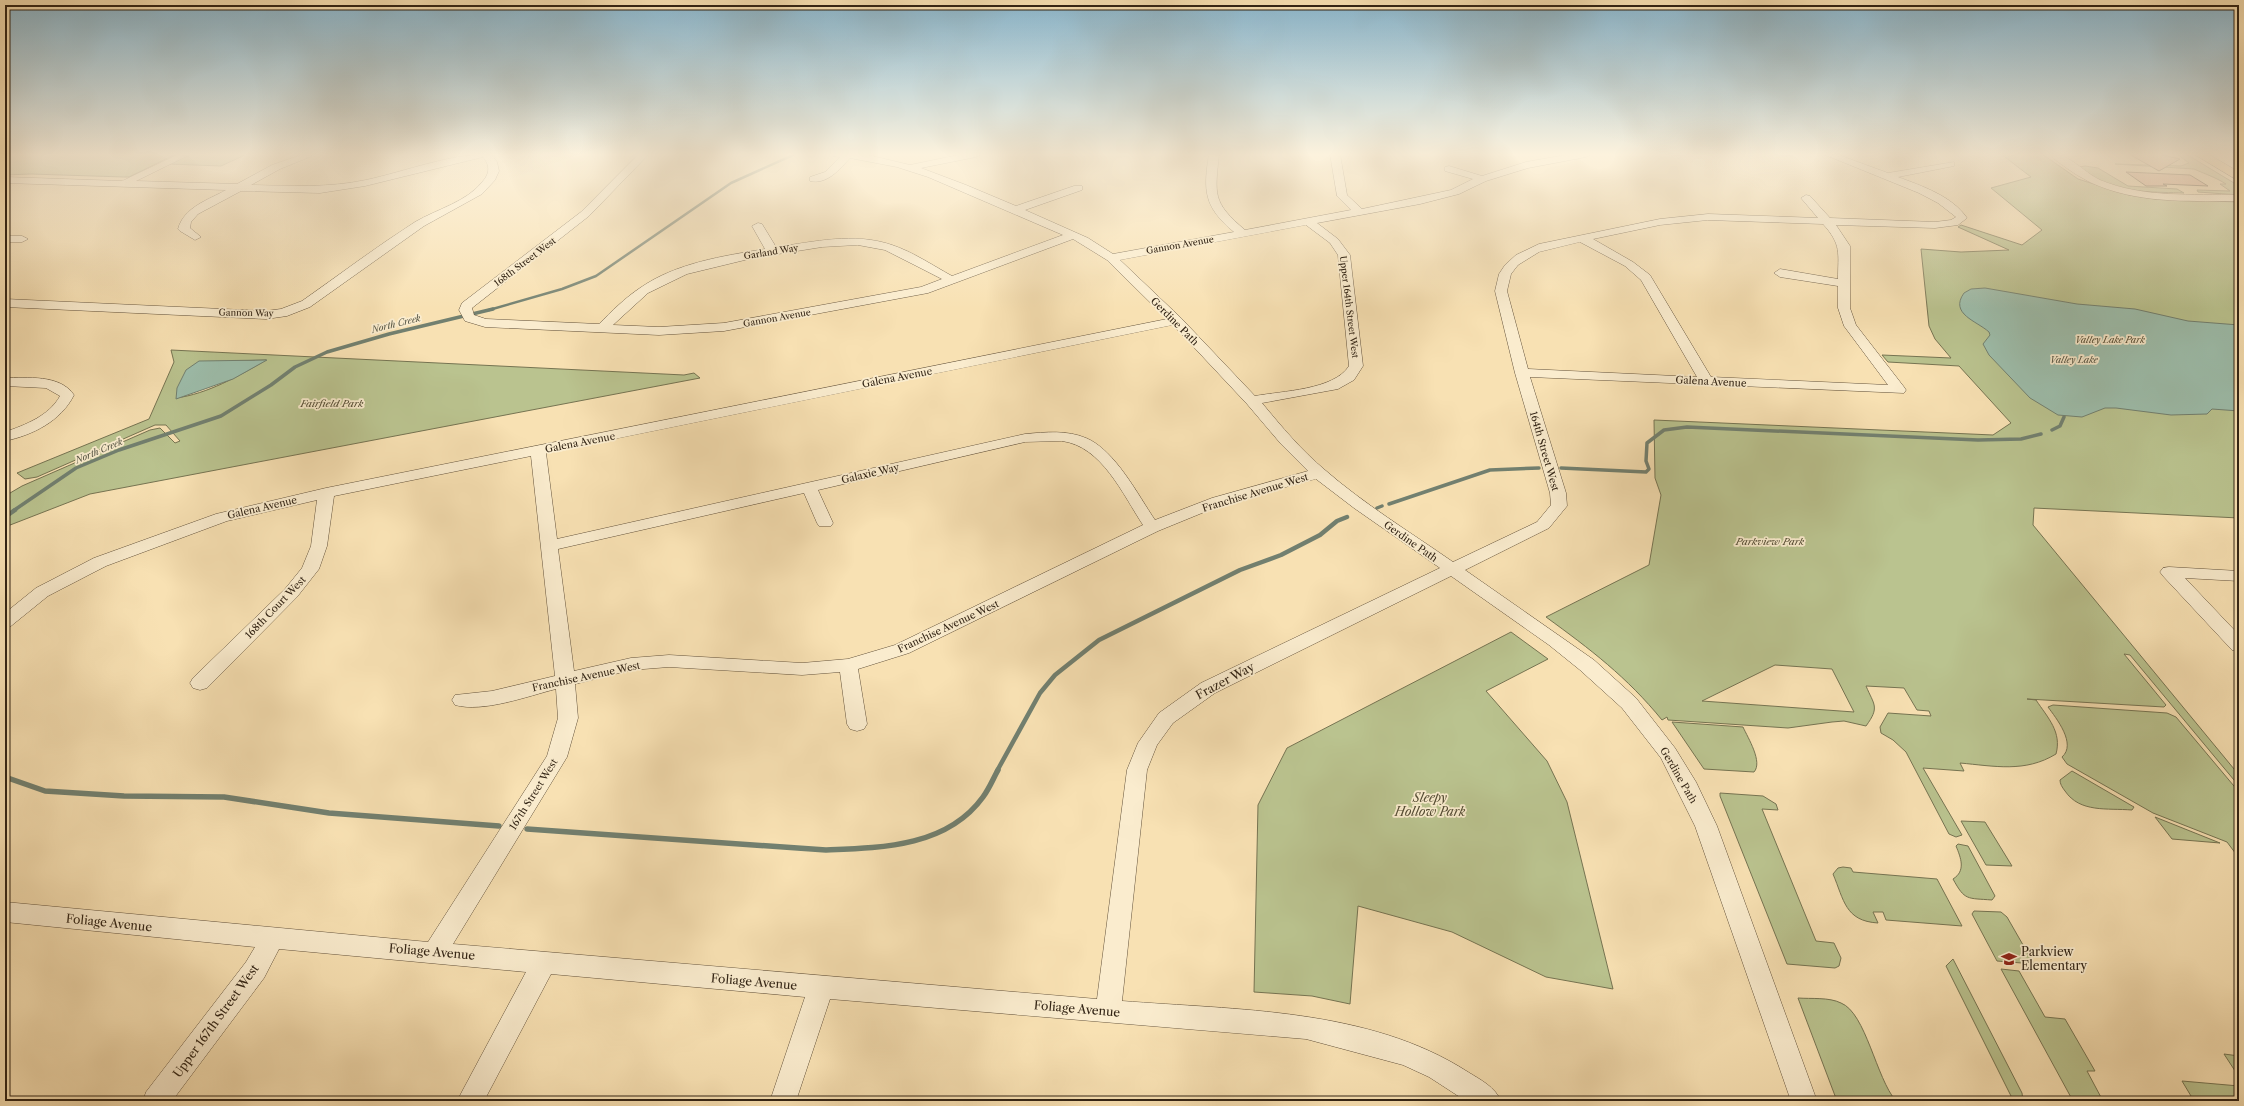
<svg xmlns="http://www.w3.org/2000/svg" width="2244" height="1106" font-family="'Libre Caslon Text',serif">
	<rect width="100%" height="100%" fill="#f8e1b3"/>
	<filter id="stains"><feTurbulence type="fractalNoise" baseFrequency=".005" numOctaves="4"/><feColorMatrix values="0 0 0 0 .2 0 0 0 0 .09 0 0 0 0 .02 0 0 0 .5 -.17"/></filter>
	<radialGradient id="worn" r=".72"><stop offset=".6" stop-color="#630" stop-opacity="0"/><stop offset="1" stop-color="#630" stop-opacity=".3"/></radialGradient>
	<path fill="#bac38f" stroke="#767452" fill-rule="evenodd" d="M5,154H176L129,177H124L31,174L5,175Z
		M191,154H247L221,166L169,164Z
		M2001,154H2042L2078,179L2129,195L2155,199L2239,202V518L2034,508L2033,525L2239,775V786L2130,655L2124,654L2166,705L2164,707L2027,699L2036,700C2048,718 2062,732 2056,754C2025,773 1994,766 1960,763L1964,771L1923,768L1962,835L1956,837L1949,834L1906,752L1893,740L1881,733L1880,727L1888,713L1931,716L1929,711L1917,710L1904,688L1866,686C1874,705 1880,707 1866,726L1844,721L1832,722L1788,728L1668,720L1667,717L1662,720C1627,677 1590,649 1546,617L1649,565L1661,495L1655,478L1654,420L1993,435L2011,423L1959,366L1888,362L1882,355L1951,358L1935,339L1929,326L1921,249L1961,252L2009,250L1958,227L1961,225L2022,245L2042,230L1991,188L2031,177ZM1775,665L1832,669L1854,712L1702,701Z
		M2177,154H2186L2239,186V195L2198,192L2197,190L2230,191L2220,184H2226C2215,177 2205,174 2194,169L2115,164L2181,166L2189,163Z
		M2085,166L2098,168L2128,186L2177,189L2184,193C2157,192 2125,193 2100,181C2092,177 2086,171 2079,167Z
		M171,350L684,375L694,373L700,378L90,494L5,527V496L22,486L150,430L160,428L175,443L180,441L166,425H155L37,477L25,479L17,473L149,419L174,362ZM266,360C239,376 207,394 176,398L236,361Z
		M1511,632L1548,659L1486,691L1547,761L1567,802L1613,989L1546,977L1452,932L1358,906L1350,1004L1312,996L1254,992L1258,805L1287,748Z
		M2053,705L2167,713L2176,717L2239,792V858L2227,842L2153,813L2067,764L2062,757C2077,744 2056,718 2048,707Z
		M1672,722L1743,727C1748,738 1763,762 1754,772L1704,769Z
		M2072,771L2134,807L2132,810C2107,808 2080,813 2065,791C2062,787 2060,784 2060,780Z
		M1720,793L1763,796L1776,804L1778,810L1762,809L1816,941L1834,943L1841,958L1839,966L1835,968L1787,964L1720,796Z
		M2155,817L2220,843L2172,839Z
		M1961,821L1985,822L2012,866L1986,865Z
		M1958,844L1968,846L1995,896L1992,900C1967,898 1965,901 1953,879C1966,871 1961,858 1956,846Z
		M1843,867L1851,868L1853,872L1937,879L1962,926L1886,920L1883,912H1873L1878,923C1845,921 1844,900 1833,874L1838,868Z
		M1974,911L2001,912L2007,917L2034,964L1997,961L1972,914Z
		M1953,959L2022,1093L2023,1101L2013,1100L1946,966Z
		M2001,969L2019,971L2045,1017L2065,1019L2095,1071H2087L2103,1101H2073Z
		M1798,998C1811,999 1829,997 1841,1003C1866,1013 1876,1078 1896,1101H1837Z
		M2224,1054L2239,1056V1077Z
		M2182,1081L2239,1086V1101H2194Z"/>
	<path fill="#9dbeac" stroke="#728070" d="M1985,288L2077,304L2135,309L2188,321L2239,325V411L2212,409L2207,414L2171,415L2116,408H2105L2082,417L2058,415L2030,398L1989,355L1983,344L1990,335L1989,332C1977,321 1949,314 1964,293L1971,289Z
		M267,360L233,379L176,399L177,388L186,370L199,361Z"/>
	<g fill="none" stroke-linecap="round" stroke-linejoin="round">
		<path stroke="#728070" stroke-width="2.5" d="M489,310L562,289L596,276L731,183L793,155"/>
		<path stroke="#728070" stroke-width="3.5" d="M2052,430L2060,426L2064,417
			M1561,468L1646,472L1649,469L1646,461L1647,443L1664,430L1687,427L1978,440L2021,439L2041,434
			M1389,504L1490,470L1539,468
			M1377,508L1382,506
			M13,511L76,468L119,450L221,416L271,385L295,367L327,352L389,334L493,309"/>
		<path stroke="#728070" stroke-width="4.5" d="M5,517L15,510
			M997,771L1040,693L1055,675L1099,640L1240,570L1281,555L1320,535L1337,521L1347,517"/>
		<path stroke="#728070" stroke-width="5.5" d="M5,777L45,791L124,796L224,797L329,813L499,826
			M527,829L826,850C881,848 947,847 983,797C989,789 993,779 998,770"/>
	</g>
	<path fill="#e1a88c" stroke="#322415" d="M2129,154H2159L2180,159L2159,171Z
		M2126,172L2190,175L2208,186L2163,184L2167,186H2146Z"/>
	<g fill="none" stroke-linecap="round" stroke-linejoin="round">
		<defs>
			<path id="minor" d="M179,154H191L136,181L237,184L272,165L304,154H310L312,156L280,169L251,185C290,186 328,188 366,180C407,171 449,154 491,154L497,162L499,171L495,180L482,194L424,226L310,307L287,316L266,319L5,307V299L266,311L281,309L302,301C339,275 376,247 415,222C437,209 467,202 483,181C490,173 490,165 483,157L365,186L320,193L241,191L198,214L191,222L190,228L201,237L195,240L180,231L178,229C184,207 208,200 226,190L5,183V177L122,181Z
				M639,154H649L589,216L472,308L474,315L486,319L599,324C612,311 625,298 640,288C676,263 723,256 765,249L752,226L758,223L762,224L776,247C814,242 854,232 892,245C913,252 932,265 952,276L1063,235L928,177L897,167L850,158C840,169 827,185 810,181V177L825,172L840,157L833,156L831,154L868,155L910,165L963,154H981L976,157L921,168L966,185L1016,206L1074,186H1082V190L1025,210L1088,238L1113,254L1234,232C1204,207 1203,191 1209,154H1219C1215,195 1212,202 1245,230L1351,210L1337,196L1330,154H1340L1347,195L1362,209L1451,190L1473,179L1445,171V167L1449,166L1482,176L1526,162L1571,154H1591L1586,157L1528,168L1486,181L1459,194L1420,204L1317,223L1338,239L1350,255L1363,366L1354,380L1338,389L1262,403C1282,427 1301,450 1325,470C1364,504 1410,532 1453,562L1537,522L1551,505L1550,493L1515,373L1495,291L1499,274L1505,265L1516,255L1539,244L1660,219L1708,214L1818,218L1801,198L1806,195L1810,196L1830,218L1935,222L1951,220L1956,217L1938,203L1919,193L1823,154H1836L1888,173L1954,162V166L1898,177C1922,186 1952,196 1967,218L1958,225L1935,228L1836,225L1850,246V308L1856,325L1904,387L1906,390L1904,393L1530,377L1566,493L1567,506L1549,528L1465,570L1594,660L1636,698L1675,748L1696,782L1717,826L1817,1101H1791L1695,826L1661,758L1622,708L1580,670L1549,645L1451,576L1215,693L1173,723L1157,745L1147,770L1122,1001C1236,1010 1369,1008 1468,1072C1481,1080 1495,1087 1501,1101H1466L1429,1077L1403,1065L1306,1039L830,999L796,1101H770L805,997L551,974L484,1101H457L526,972L279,949L264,978L172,1101H143L146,1092L246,962L255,947L5,922V902L428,942L547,756L558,718L556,689C528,696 483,713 455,705L452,700L455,695L492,691L555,676L531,456L334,496L327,546L319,569L297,597L207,688L200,690L193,688L190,683L193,678L285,589L302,568L311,546L317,500L227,521L106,566L48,596L11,626L5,628V613L36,588L94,558L216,514L326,488L1167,319L1107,260L1073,239L928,293L724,331L659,335L485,327L465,321L459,310L462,303L581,212ZM1708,220L1823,224C1842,245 1838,253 1838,279L1780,269L1774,273L1780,277L1838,286V308L1844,326L1888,385L1711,377L1650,275L1633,262L1593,239L1660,225ZM1306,225L1330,243L1338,255L1349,366C1334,390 1282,391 1255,396L1181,318L1120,260ZM1580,242L1625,266L1641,280L1697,377L1528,369L1507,291L1511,274L1518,265L1539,252ZM858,245L885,250L942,279L921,287L724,323L659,327L613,325L648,293L687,274L753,258L822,247ZM1173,325L1247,404L1281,444L1308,471L1212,498L1155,520C1138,495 1115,450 1086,438C1067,430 1046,432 1025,434L557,539L546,453ZM1062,441C1102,446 1123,495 1143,525L895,645L848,659L802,663L669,655L631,658L574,671L558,549L804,493L817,523L819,526H831L833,523L818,490L1025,442ZM1316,479L1354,508L1440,568L1201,683L1159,713L1138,743L1127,770L1097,999L453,944L567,757L578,718L575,684L631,670L669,667L802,675L840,672L847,724L850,729L857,731L864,729L867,724L858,669L909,653L1158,531L1224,504Z
				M2049,154C2068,152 2083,172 2100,180C2143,198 2192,194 2239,195V201C2180,201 2118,205 2068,169C2062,164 2054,160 2049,154Z
				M5,236H22L28,239L22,242H5Z
				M5,378C27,378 60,374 74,395C61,421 33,435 5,441V432C25,425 49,416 60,396L46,388L5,386Z
				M2169,567L2239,571V581L2185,578L2239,635V652L2232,650L2163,576L2160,572L2163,568Z"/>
			<path id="major" d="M2194,154H2208L2239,172V181Z"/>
		</defs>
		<use href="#minor" stroke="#64533c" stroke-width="1"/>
		<use href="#major" stroke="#322415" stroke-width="1"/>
		<use href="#minor" fill="#faecce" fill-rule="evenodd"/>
		<use href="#major" fill="#ecc07a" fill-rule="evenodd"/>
	</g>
	<linearGradient id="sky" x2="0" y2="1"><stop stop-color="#8ab8d0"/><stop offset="0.5" stop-color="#fcf2dd"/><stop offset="1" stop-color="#fcf2dd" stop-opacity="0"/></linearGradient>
	<rect width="2244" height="309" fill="url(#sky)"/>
	<defs>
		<symbol id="school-bare" viewBox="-9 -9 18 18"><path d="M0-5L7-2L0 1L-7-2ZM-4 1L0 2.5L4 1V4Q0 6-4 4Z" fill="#8f2418" stroke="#faecce" stroke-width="2.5" paint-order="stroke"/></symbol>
	</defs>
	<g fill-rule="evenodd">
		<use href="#school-bare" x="1998" y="948" width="22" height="22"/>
	</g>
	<g text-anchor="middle" stroke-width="3.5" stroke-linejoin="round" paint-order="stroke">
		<g font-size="9" fill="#322415" stroke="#faecce">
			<text transform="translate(1180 245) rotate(-10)" y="3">Gannon Avenue</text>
			<text transform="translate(771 252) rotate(-9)" y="3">Garland Way</text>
			<text transform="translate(525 262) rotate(-37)" y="3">168th Street West</text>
			<text transform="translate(1349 307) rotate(83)" y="3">Upper 164th Street West</text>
			<text transform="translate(246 313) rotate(1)" y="3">Gannon Way</text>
			<text transform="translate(777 318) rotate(-10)" y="3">Gannon Avenue</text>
		</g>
		<g font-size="9" font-style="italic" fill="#525242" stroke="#faecce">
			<text transform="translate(396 324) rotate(-14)" y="3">North Creek</text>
			<text x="2074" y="363">Valley Lake</text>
			<text transform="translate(99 451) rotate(-23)" y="3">North Creek</text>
		</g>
		<g font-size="9" font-style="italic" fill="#544c34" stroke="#faecce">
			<text x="2110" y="343">Valley Lake Park</text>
		</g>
		<g font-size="10" fill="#322415" stroke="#faecce">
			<text transform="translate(1175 321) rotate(45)" y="4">Gerdine Path</text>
			<text transform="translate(897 377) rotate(-11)" y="4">Galena Avenue</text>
			<text transform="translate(1711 381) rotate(3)" y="4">Galena Avenue</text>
			<text transform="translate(580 442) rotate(-11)" y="4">Galena Avenue</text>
			<text transform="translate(1545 451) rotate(74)" y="4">164th Street West</text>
			<text transform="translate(870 473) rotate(-13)" y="4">Galaxie Way</text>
			<text transform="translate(1255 492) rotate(-17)" y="4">Franchise Avenue West</text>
			<text transform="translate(262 507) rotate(-13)" y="4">Galena Avenue</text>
			<text transform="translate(1411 541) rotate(35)" y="4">Gerdine Path</text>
			<text transform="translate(275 607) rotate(-46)" y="4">168th Court West</text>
			<text transform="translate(948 626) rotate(-25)" y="4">Franchise Avenue West</text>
			<text transform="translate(586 676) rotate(-12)" y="4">Franchise Avenue West</text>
			<text transform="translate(1679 775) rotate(60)" y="4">Gerdine Path</text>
			<text transform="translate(533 794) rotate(-58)" y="4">167th Street West</text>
		</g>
		<g font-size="10" font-style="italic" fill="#544c34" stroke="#faecce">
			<text x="332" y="407">Fairfield Park</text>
			<text x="1770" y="545">Parkview Park</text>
		</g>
		<g font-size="12" fill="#322415" stroke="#faecce">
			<text transform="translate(1225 681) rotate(-28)" y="4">Frazer Way</text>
			<text transform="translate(109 923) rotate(6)" y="4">Foliage Avenue</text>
			<text transform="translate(432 952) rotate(5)" y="4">Foliage Avenue</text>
			<text transform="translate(754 982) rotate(5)" y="4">Foliage Avenue</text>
			<text transform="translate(1077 1009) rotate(5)" y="4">Foliage Avenue</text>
			<text transform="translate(216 1021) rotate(-54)" y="4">Upper 167th Street West</text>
		</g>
		<g font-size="12" font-style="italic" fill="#544c34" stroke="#faecce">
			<text x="1430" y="802">Sleepy<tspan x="1430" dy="14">Hollow Park</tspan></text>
		</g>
		<g font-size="12" fill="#322415" stroke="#faecce" text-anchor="start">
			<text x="2021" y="956">Parkview<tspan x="2021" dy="14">Elementary</tspan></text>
		</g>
	</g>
	<rect width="2244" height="1106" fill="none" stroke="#f8e1b3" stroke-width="20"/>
	<rect x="6" y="6" width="2232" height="1094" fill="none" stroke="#322415" stroke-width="2"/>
	<rect x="10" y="10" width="2224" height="1086" fill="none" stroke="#322415"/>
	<rect width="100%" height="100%" filter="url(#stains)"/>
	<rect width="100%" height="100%" fill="url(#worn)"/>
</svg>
